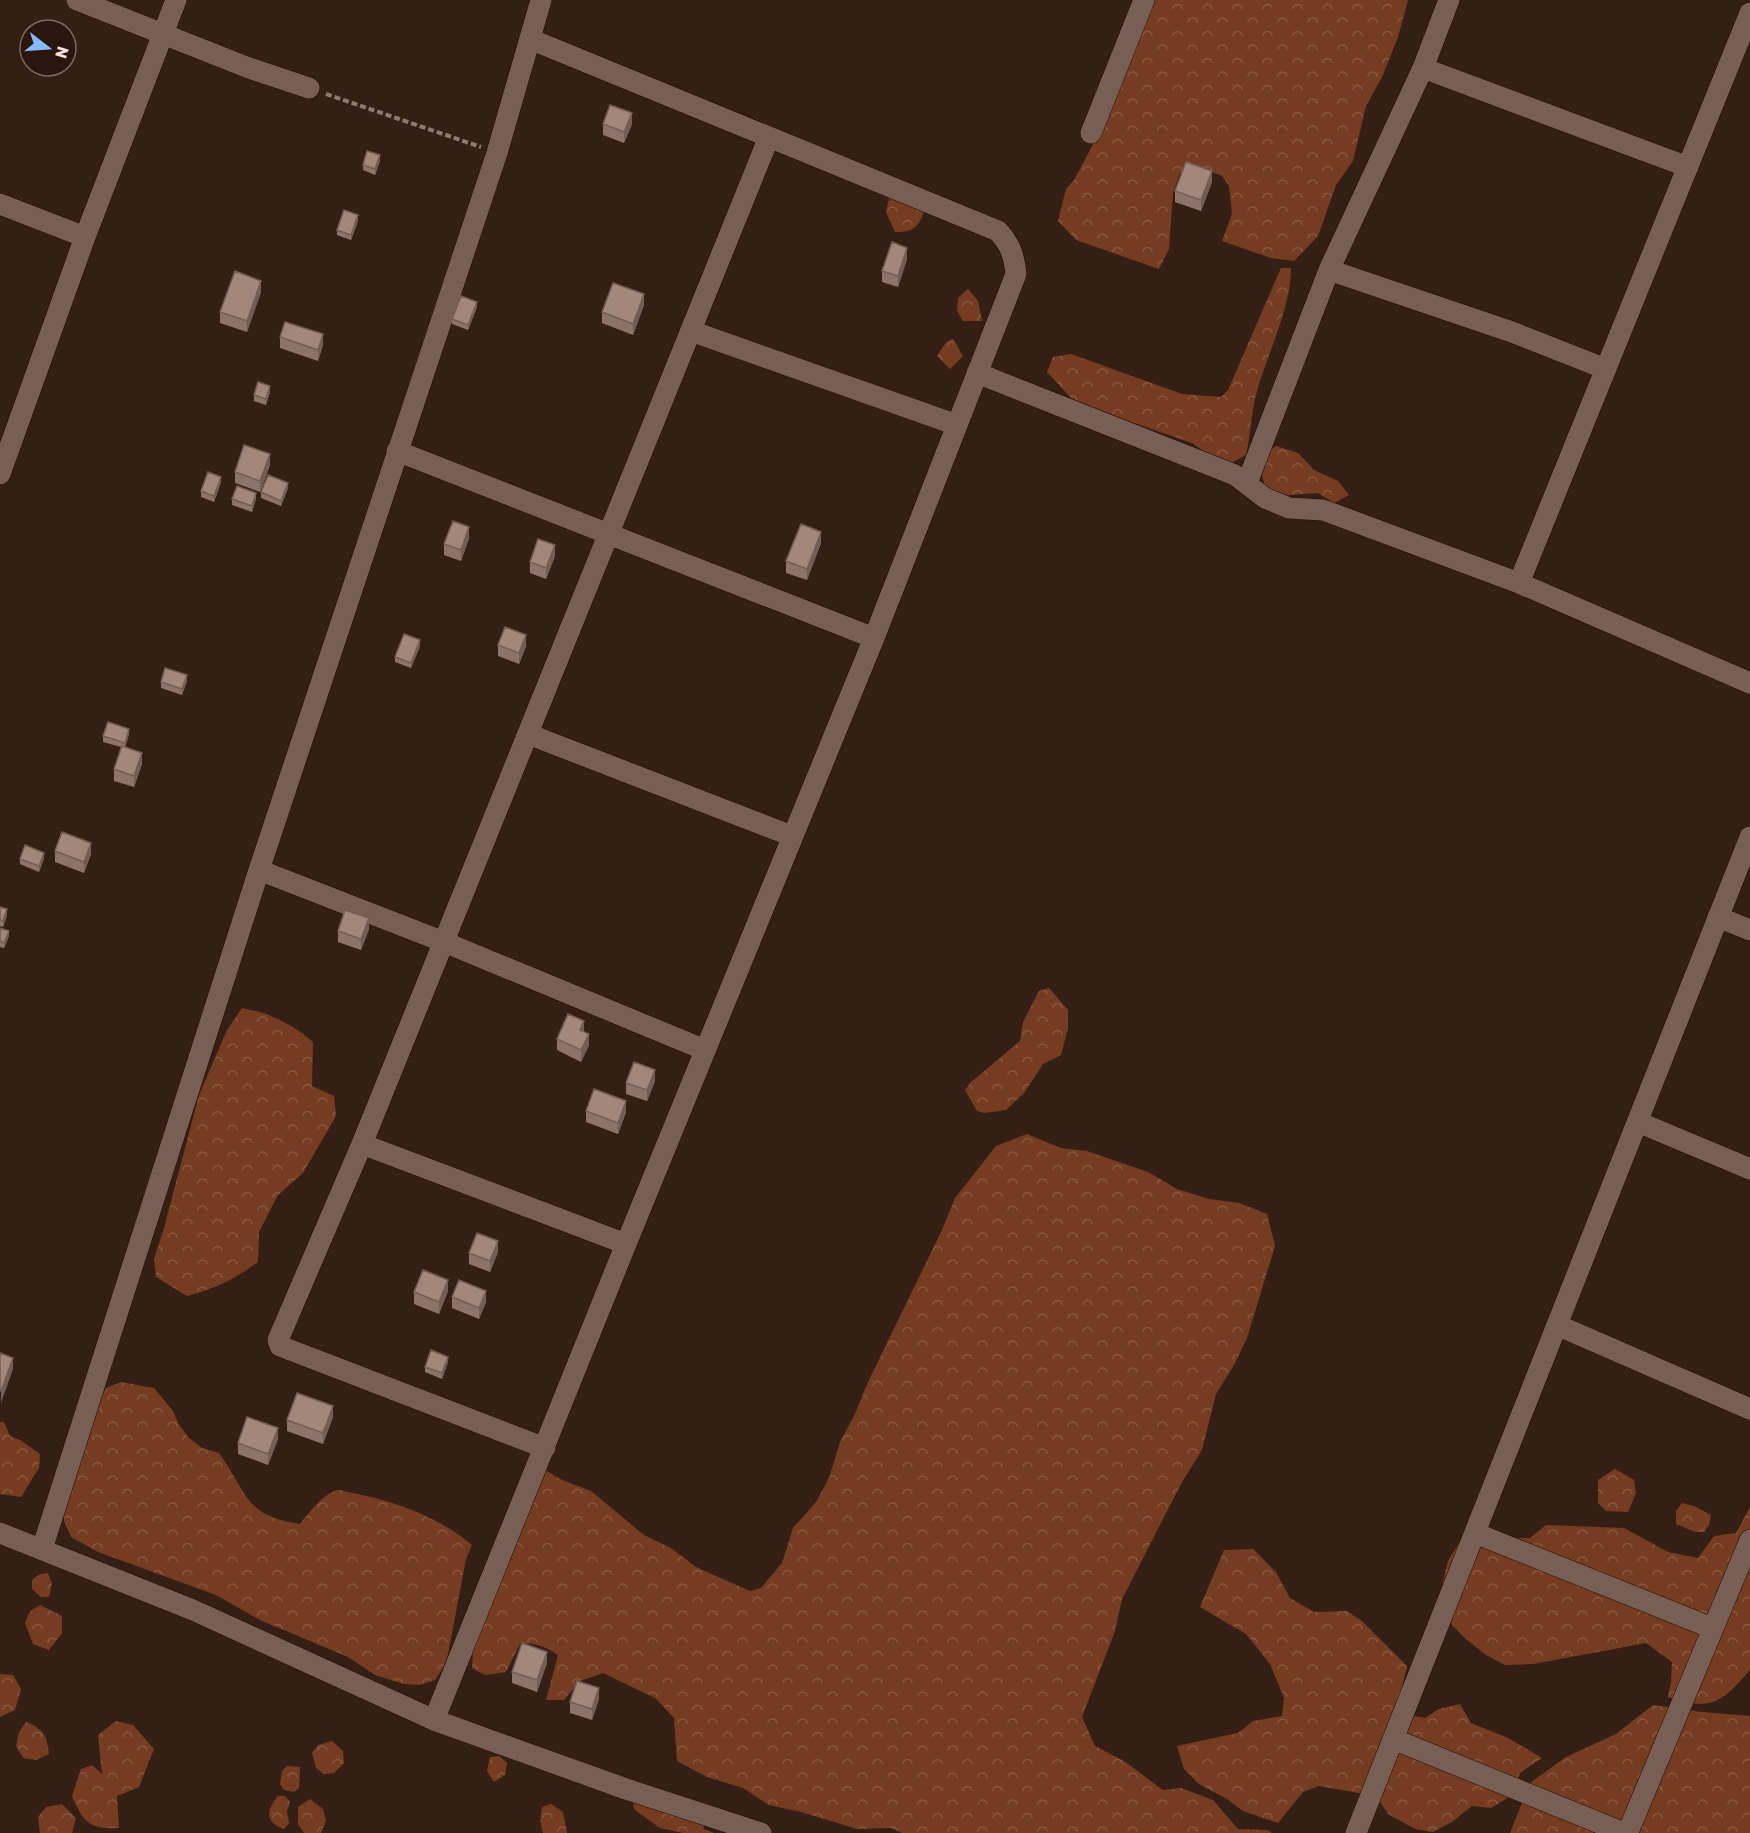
<svg xmlns="http://www.w3.org/2000/svg" width="1750" height="1833" font-family="Rubik,sans-serif">
	<defs>
		<pattern id="forest-crowns" width="20" height="18" patternUnits="userSpaceOnUse" patternTransform="scale(1.5)"><rect width="20" height="18" fill="#763c22"/><path d="M2 6a3 3 0 1 1 6 0M12 15a3 3 0 1 1 6 0" fill="none" stroke="#8a5842"/></pattern>
	</defs>
	<rect width="100%" height="100%" fill="#351f15"/>
	<path fill="url(#forest-crowns)" d="M1138,0H1408L1398,37L1382,77L1366,106L1353,161L1336,185L1318,236L1294,261L1271,258L1222,241L1232,214L1229,186L1222,176L1200,167L1180,173L1173,193L1169,249L1159,269L1076,240L1058,221L1066,189L1074,180L1104,124Z
		M890,194L927,204C920,223 917,233 895,232L886,212Z
		M1281,268H1291C1291,307 1268,353 1257,391C1251,412 1251,434 1246,455L1231,463L1212,457L1192,443L1093,409L1072,399L1047,372L1053,357L1071,354L1182,394L1221,397L1228,390Z
		M968,289L978,301L982,321H963L957,311L958,298Z
		M953,339L963,356L950,369L937,356L946,342Z
		M1276,446L1298,453L1314,470L1338,481L1349,495L1334,503L1318,493L1287,495L1265,487L1258,459Z
		M1049,988L1068,1010V1028L1061,1055L1043,1064L1024,1093L1006,1110L984,1113L977,1111L965,1090L970,1083L1020,1041L1023,1022L1039,991Z
		M242,1008C270,1013 292,1024 313,1042L312,1086L334,1096L336,1116L303,1173L278,1195L259,1232L258,1262C231,1281 219,1287 187,1296L156,1277L154,1259L164,1228L199,1095L227,1030Z
		M1027,1134L1061,1148L1087,1151L1148,1172L1177,1189L1209,1199L1239,1203L1267,1214L1275,1246L1247,1338L1234,1365L1216,1394L1202,1450L1182,1482L1122,1599L1115,1631L1082,1717L1095,1746L1124,1761L1163,1790L1181,1788L1213,1800L1238,1829L1268,1830L1272,1833H902L891,1828L857,1829L801,1812L769,1805L743,1788L707,1777L677,1761L674,1718L655,1698L603,1673L580,1681L564,1700H546L558,1655C546,1647 534,1642 520,1644L506,1672L485,1675L472,1668L474,1634L545,1470L562,1480L591,1491L644,1535L671,1548L696,1567L750,1591L761,1588L782,1563L793,1528L816,1502L829,1478L840,1442L855,1414L868,1382L942,1230L955,1198L996,1146Z
		M121,1382L154,1388L173,1411L179,1425L189,1438L202,1448L219,1453C248,1493 244,1516 300,1524C309,1513 324,1492 339,1490C342,1490 349,1493 353,1493C394,1501 439,1517 472,1545L466,1559L448,1654L443,1668L435,1680L420,1685L404,1684L375,1675L348,1657L260,1620L216,1595L98,1552L71,1537L64,1521V1503L97,1402L106,1388Z
		M0,1422H4L10,1436L20,1440L40,1454L39,1468L21,1497L0,1494Z
		M1615,1469L1634,1480L1636,1493L1628,1512L1606,1511L1598,1503V1480Z
		M1682,1503L1694,1506L1711,1515L1709,1525L1704,1532H1695L1676,1524V1511Z
		M1750,1507V1670C1722,1702 1712,1712 1668,1697L1671,1682L1672,1662L1646,1643L1533,1664L1505,1665L1486,1655L1467,1640L1452,1625L1439,1598L1448,1561L1460,1541L1473,1528L1491,1527L1503,1538H1530L1546,1525L1624,1528L1668,1552L1698,1558L1714,1536L1736,1533Z
		M1253,1549L1276,1572L1290,1598L1314,1612L1347,1611L1362,1621L1407,1666L1399,1701L1409,1715L1425,1718L1439,1709L1460,1704L1471,1723L1508,1738L1542,1758L1520,1773L1509,1797L1491,1808L1472,1806L1452,1822L1433,1832L1415,1829L1388,1814L1376,1796L1319,1786L1303,1792L1278,1823L1243,1811L1227,1799L1199,1784L1184,1769L1177,1746L1238,1733L1253,1721L1282,1716L1284,1698L1270,1664L1246,1634L1200,1607L1224,1550Z
		M48,1573L52,1584L49,1597H41L32,1589V1580L38,1575Z
		M40,1605L62,1616V1633L49,1650L33,1644L25,1623L30,1611Z
		M0,1674L13,1675L21,1689L15,1710L0,1717Z
		M1653,1705L1702,1712L1750,1716V1833H1510L1530,1783L1566,1757L1616,1734Z
		M116,1721L133,1725L154,1749L139,1787L117,1796L119,1828C90,1830 83,1822 72,1796L81,1769L92,1765L102,1774L98,1735Z
		M26,1722C44,1729 47,1736 49,1754L36,1760L23,1758L16,1746L19,1732Z
		M332,1741L343,1751L344,1763L334,1773L324,1774L316,1768L312,1753L318,1745Z
		M499,1756L507,1763L505,1775L494,1782L487,1771L490,1757Z
		M287,1766L300,1767L299,1788L294,1792L284,1790L280,1784L282,1771Z
		M278,1796H285L290,1802L287,1811L289,1823L284,1829C265,1822 266,1811 278,1796Z
		M637,1796L701,1814L704,1829L714,1833H683L660,1828L635,1810L633,1806Z
		M310,1799L323,1809L326,1821L321,1833H304L298,1824V1807Z
		M62,1804L76,1818L72,1833H40L38,1817L46,1807Z
		M551,1804L563,1812L567,1833H543L540,1821L542,1807Z"/>
	<g fill="none" stroke-linecap="round" stroke-linejoin="round">
		<defs>
			<path id="minor" d="M77,0L249,68L309,88
				M1423,68L1688,167
				M1091,133L1144,0
				M0,204L85,237
				M1329,270L1512,332L1606,369
				M691,331L957,425
				M977,373L1235,475L1265,498L1289,508L1323,510L1519,583L1750,683
				M397,451L874,638
				M0,474L85,237L176,0
				M1247,483L1329,270L1423,68L1449,0
				M1519,583L1750,13
				M528,734L792,836
				M259,870L444,942L705,1050
				M1718,917L1750,930
				M1638,1122L1750,1169
				M362,1144L626,1244
				M1557,1325L1750,1409
				M545,1448L280,1346L278,1340L362,1144L769,137
				M0,1533L193,1610L434,1720L626,1789L761,1833
				M1475,1533L1712,1628
				M42,1549L259,870L497,153L541,0
				M434,1720L626,1244L874,638L1016,274C1014,256 1011,245 998,231L530,39
				M1393,1739L1624,1833L1628,1832L1750,1540
				M1356,1833L1750,837"/>
		</defs>
		<use href="#minor" stroke="#1c0802" stroke-width="22"/>
		<path stroke="#8e7a72" stroke-width="4" stroke-dasharray="6 3" stroke-linecap="butt" d="M326,94L481,147"/>
		<use href="#minor" stroke="#795f53" stroke-width="21"/>
	</g>
	<path fill="#8c746a" d="M603,124H632L624,143L603,135Z
		M380,161L375,175L363,170V165Z
		M1212,182L1201,211L1175,202V191Z
		M358,221L351,240L337,235V230Z
		M907,259L898,287L882,282V271Z
		M261,292L247,332L220,323V312Z
		M644,305L633,335L602,323V312Z
		M477,307L468,330L452,324V319Z
		M280,337L323,345L318,361L280,348Z
		M270,392L266,405L254,401V395Z
		M270,465L260,492L235,483V472Z
		M221,482L214,502L201,497V491Z
		M288,488L281,506L261,498V492Z
		M256,498L252,512L232,505V499Z
		M469,538L461,561L444,555V544Z
		M821,543L807,580L786,573V561Z
		M555,556L546,579L530,573V562Z
		M498,645L526,646L519,664L498,656Z
		M420,646L411,668L395,662V657Z
		M187,681L182,695L161,688V682Z
		M129,734L125,747L142,764L134,787L114,781V769L121,747L103,742V736Z
		M55,851L91,854L84,873L55,862Z
		M44,858L39,872L20,864V859Z
		M0,907L7,915L3,927L0,926Z
		M0,928L9,936L4,948L0,947Z
		M369,929L361,950L338,942V931Z
		M584,1031L589,1045L581,1062L557,1050V1039Z
		M655,1081L647,1101L626,1094V1083Z
		M586,1111L626,1112L618,1134L586,1122Z
		M498,1252L490,1272L469,1264V1253Z
		M448,1291L439,1314L414,1304V1292Z
		M452,1297L486,1302L479,1319L452,1308Z
		M448,1362L442,1379L425,1372V1367Z
		M333,1417L323,1444L287,1431V1420Z
		M278,1439L268,1465L238,1454V1443Z
		M547,1663L537,1692L512,1683V1672Z
		M599,1699L592,1720L570,1713V1702Z"/>
	<path fill="#725e56" d="M632,113V124L624,143V132Z
		M380,155V161L375,175V169Z
		M1212,171V182L1201,211V200Z
		M358,215V221L351,240V235Z
		M907,248V259L898,287V276Z
		M261,281V292L247,332V321Z
		M644,294V305L633,335V324Z
		M477,302V307L468,330V325Z
		M323,334V345L318,361V350Z
		M270,386V392L266,405V399Z
		M270,454V465L260,492V481Z
		M221,477V482L214,502V496Z
		M288,483V488L281,506V501Z
		M256,493V498L252,512V506Z
		M469,527V538L461,561V550Z
		M821,532V543L807,580V569Z
		M555,545V556L546,579V568Z
		M526,635V646L519,664V653Z
		M420,640V646L411,668V663Z
		M187,675V681L182,695V689Z
		M129,729V734L125,748V743Z
		M142,753V764L134,787V776Z
		M91,843V854L84,873V862Z
		M44,853V858L39,872V866Z
		M7,909V915L3,927V921Z
		M369,918V929L361,950V939Z
		M9,931V936L4,948V943Z
		M584,1021V1032L580,1030Z
		M589,1034V1045L581,1062V1050Z
		M655,1070V1081L647,1101V1090Z
		M626,1101V1112L618,1134V1123Z
		M498,1241V1252L490,1272V1261Z
		M448,1280V1291L439,1314V1302Z
		M486,1291V1302L479,1319V1308Z
		M448,1357V1362L442,1379V1373Z
		M13,1358V1369L1,1403V1391Z
		M333,1406V1417L323,1444V1433Z
		M278,1428V1439L268,1465V1454Z
		M547,1652V1663L537,1692V1680Z
		M599,1688V1699L592,1720V1709Z"/>
	<path fill="#a3877b" stroke="#725e56" stroke-width="1.5" d="M610,105L632,113L624,132L603,124Z
		M367,151L380,155L375,169L363,165Z
		M1186,162L1212,171L1201,200L1175,191Z
		M344,210L358,215L351,235L337,230Z
		M892,242L907,248L898,276L882,271Z
		M235,271L261,281L247,321L220,312Z
		M613,283L644,294L633,324L602,312Z
		M461,296L477,302L468,325L452,319Z
		M285,322L323,334L318,350L280,337Z
		M258,382L270,386L266,399L254,395Z
		M244,445L270,454L260,481L235,472Z
		M208,472L221,477L214,496L201,491Z
		M268,475L288,483L281,501L261,492Z
		M237,486L256,493L252,506L232,499Z
		M453,521L469,527L461,550L444,544Z
		M801,524L821,532L807,569L786,561Z
		M538,539L555,545L546,568L530,562Z
		M505,627L526,635L519,653L498,645Z
		M404,634L420,640L411,663L395,657Z
		M165,668L187,675L182,689L161,682Z
		M108,722L129,729L125,743L103,736Z
		M122,746L142,753L134,776L114,769Z
		M62,832L91,843L84,862L55,851Z
		M25,845L44,853L39,866L20,859Z
		M0,907L7,909L3,921L0,920Z
		M345,910L369,918L361,939L338,931Z
		M0,928L9,931L4,943L0,941Z
		M568,1014L584,1021L580,1030L589,1034L581,1050L557,1039Z
		M634,1062L655,1070L647,1090L626,1083Z
		M594,1089L626,1101L618,1123L586,1111Z
		M477,1233L498,1241L490,1261L469,1253Z
		M423,1270L448,1280L439,1302L414,1292Z
		M459,1280L486,1291L479,1308L452,1297Z
		M431,1350L448,1357L442,1373L425,1367Z
		M0,1353L13,1358L1,1391H0Z
		M297,1393L333,1406L323,1433L287,1420Z
		M247,1417L278,1428L268,1454L238,1443Z
		M522,1643L547,1652L537,1680L512,1672Z
		M577,1681L599,1688L592,1709L570,1702Z"/>
	<g transform="translate(48 48) rotate(107)"><circle r="28" fill="#2b150c" stroke="#7c6860" stroke-width="1.5"/>
	<path d="M0-4.5L10 22L0 15L-10 22Z" fill="#86bbfb"/>
	<text y="-9" font-size="16" font-weight="bold" text-anchor="middle" fill="#f5e5df">N</text>
	</g>
</svg>
